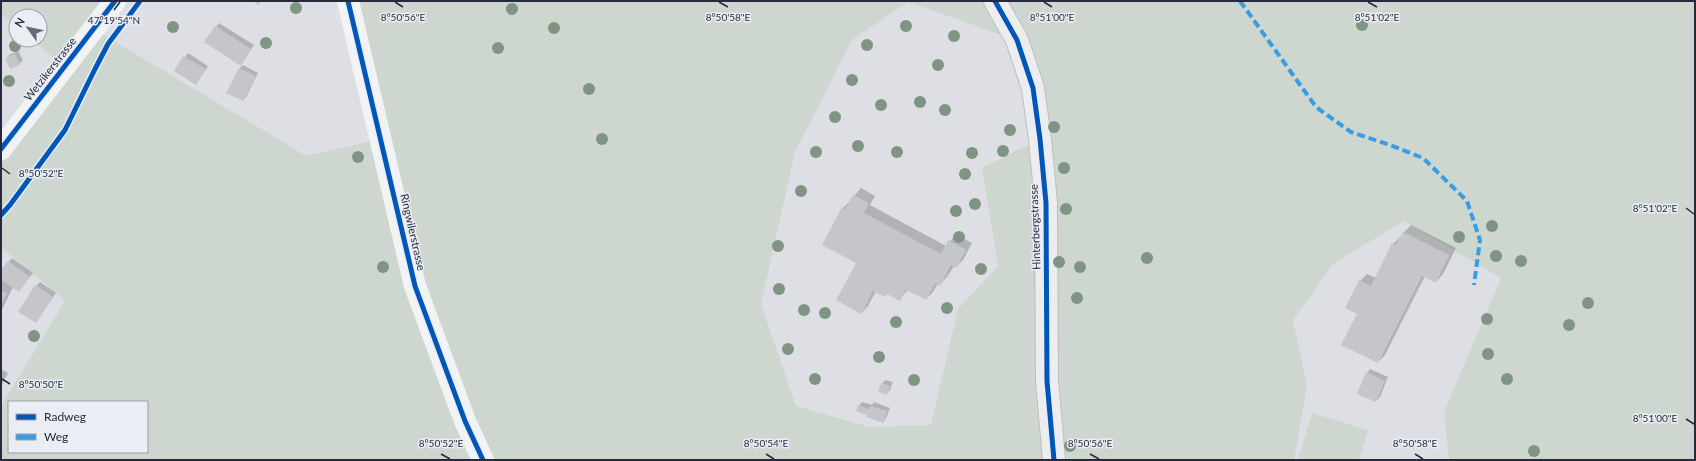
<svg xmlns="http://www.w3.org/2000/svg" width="1696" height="461" font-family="Lato,sans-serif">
	<rect width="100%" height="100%" fill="#dedfe4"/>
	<path fill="#cdd7cf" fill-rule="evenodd" d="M1,1H115L94,29L306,156L381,139L348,1H1695V460H1449L1444,412L1501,278L1404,221L1333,264L1293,320L1307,385L1294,460H1V406L65,301L1,247V149L65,66L31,40H40V16H16V27L1,14ZM908,2L1016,40L1040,139L982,168L998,266L958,309L931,425L870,427L796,406L761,304L795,152L852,40ZM9,402H147V452H9Z
		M1312,413L1368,430L1359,460H1298Z"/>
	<path fill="#0003" d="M219,23L254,45L241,64L205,42Z
		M18,51L23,60L19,64L6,59L9,55Z
		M188,53L208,66L196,84L175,71Z
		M243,65L258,73L246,97L243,100L227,92L240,68Z
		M861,188L875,196L870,205L946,246L956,234L972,243L963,260L956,267L954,266L947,277L940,284L938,283L933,292L926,299L908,290L900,299L888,293L876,291L868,306L861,313L857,263L843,208L850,201Z
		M1411,225L1456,248L1443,274L1436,282L1425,276L1385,355L1378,362L1358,313L1360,281L1367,274L1376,278L1393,244L1400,237L1401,238L1404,232Z
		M12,258L33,273L19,291L13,287L1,312V272Z
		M40,282L56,293L36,322V286Z
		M1,369L8,373L1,386Z
		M1370,369L1388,377L1380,397L1376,401L1367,373Z
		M885,380L893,382L890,390L886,394L882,384Z
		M862,402L872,405L874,402L890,408L886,418L883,422L868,414L859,406Z"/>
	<path fill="#c4c6ca" d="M252,1H261L259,5Z
		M215,26L251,49L241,66L204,42Z
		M15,54L20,65L10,69L5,58Z
		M183,56L206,69L196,85L174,71Z
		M239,68L256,76L243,101L226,93Z
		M853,195L869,203L864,213L941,254L948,240L966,250L956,268L951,265L940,286L935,283L926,300L906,290L900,301L887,294L885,297L873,291L861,314L836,300L856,263L822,245L842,207L845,209Z
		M1403,232L1449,255L1436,283L1422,276L1378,363L1341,345L1357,314L1345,308L1359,280L1371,286L1392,243L1396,245Z
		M8,261L30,277L19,292L1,280V270Z
		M35,285L53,297L36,323L18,312Z
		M1,290L7,293L1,305Z
		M1366,372L1385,381L1376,402L1357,394Z
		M881,383L890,386L887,395L878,392Z
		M858,405L869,409L870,406L887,411L883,423L866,417L867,415L856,411Z"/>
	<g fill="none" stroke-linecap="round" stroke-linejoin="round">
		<defs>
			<path id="street" d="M995,1L1017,40L1033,88L1040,139L1046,203L1047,381L1054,460"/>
		</defs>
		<use href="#street" stroke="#bdbdc2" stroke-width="24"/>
		<use href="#street" stroke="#ededf0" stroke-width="22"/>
		<path stroke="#f2f3f4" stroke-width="22" d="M348,1L415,286L465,421L483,460
			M1,149L115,1"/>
		<path stroke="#3c9ce2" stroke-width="4" stroke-dasharray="8 4" stroke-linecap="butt" d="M1240,1L1316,107L1351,132L1390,145L1423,158L1467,201L1480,240L1474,285"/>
		<defs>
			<path id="cycleway" d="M348,1L415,286L465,421L483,460
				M995,1L1017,40L1033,88L1040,139L1046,203L1047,381L1054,460
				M1,149L115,1
				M1,215L10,205L65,130L95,69L108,44L140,1"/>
		</defs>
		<use href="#cycleway" stroke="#ebedf4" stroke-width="8"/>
		<use href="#cycleway" stroke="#0057b8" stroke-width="5"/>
	</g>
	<g fill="#809483">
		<circle cx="296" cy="8" r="6"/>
		<circle cx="512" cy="9" r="6"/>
		<circle cx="1362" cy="25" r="6"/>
		<circle cx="906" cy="26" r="6"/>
		<circle cx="173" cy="27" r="6"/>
		<circle cx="554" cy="28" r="6"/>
		<circle cx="954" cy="36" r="6"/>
		<circle cx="266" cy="43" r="6"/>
		<circle cx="867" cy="45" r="6"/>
		<circle cx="15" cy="46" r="6"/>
		<circle cx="498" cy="48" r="6"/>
		<circle cx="938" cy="65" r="6"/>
		<circle cx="852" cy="80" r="6"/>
		<circle cx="9" cy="81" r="6"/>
		<circle cx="589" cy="89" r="6"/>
		<circle cx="920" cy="102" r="6"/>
		<circle cx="881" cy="105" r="6"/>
		<circle cx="945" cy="110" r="6"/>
		<circle cx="835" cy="117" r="6"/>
		<circle cx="1054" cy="127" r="6"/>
		<circle cx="1010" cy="130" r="6"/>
		<circle cx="602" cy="139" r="6"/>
		<circle cx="858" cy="146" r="6"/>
		<circle cx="1003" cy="151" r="6"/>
		<circle cx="816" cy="152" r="6"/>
		<circle cx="897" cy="152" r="6"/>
		<circle cx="972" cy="153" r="6"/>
		<circle cx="358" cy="157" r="6"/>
		<circle cx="1064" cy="168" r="6"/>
		<circle cx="965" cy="174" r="6"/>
		<circle cx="801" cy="191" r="6"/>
		<circle cx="975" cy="204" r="6"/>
		<circle cx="1066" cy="209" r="6"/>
		<circle cx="956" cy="211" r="6"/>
		<circle cx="1492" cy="226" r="6"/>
		<circle cx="959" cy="237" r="6"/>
		<circle cx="1459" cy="237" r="6"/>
		<circle cx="778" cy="246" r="6"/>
		<circle cx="1496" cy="256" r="6"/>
		<circle cx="1147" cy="258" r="6"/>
		<circle cx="1521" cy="261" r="6"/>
		<circle cx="1059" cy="262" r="6"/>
		<circle cx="383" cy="267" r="6"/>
		<circle cx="1080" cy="267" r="6"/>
		<circle cx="981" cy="269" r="6"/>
		<circle cx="779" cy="289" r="6"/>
		<circle cx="1077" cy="298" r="6"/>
		<circle cx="1588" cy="303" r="6"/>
		<circle cx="947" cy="308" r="6"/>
		<circle cx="804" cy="310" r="6"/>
		<circle cx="825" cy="313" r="6"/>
		<circle cx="1487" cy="319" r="6"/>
		<circle cx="896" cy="322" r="6"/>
		<circle cx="1569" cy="325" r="6"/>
		<circle cx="34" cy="336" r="6"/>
		<circle cx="788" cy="349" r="6"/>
		<circle cx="1488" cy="354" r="6"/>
		<circle cx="879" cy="357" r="6"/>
		<circle cx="815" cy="379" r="6"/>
		<circle cx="1507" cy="379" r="6"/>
		<circle cx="914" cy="380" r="6"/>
		<circle cx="1070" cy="446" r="6"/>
		<circle cx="1534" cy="451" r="6"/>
	</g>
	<path fill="none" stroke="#262a3c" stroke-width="1.5" d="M395,2L403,7M719,2L728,7M1044,2L1052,7M1368,2L1377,7M114,10L120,2M2,168L10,174M1686,208L1694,214M2,379L10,384M1686,419L1694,424M441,454L450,459M766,454L774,459M1090,454L1099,459M1415,454L1423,459"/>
	<g text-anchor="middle" stroke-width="3" stroke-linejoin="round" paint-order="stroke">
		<g font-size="11" fill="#262a3c" stroke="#ebedf4">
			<text transform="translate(50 69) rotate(-52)" y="4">Wetzikerstrasse</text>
			<text transform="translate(1035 227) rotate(-92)" y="4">Hinterbergstrasse</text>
			<text transform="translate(413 232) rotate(77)" y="4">Ringwilerstrasse</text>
		</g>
	</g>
	<g font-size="10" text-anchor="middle" fill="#262a3c" stroke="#ebedf4" stroke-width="3" stroke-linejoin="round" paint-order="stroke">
		<text x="403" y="21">8°50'56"E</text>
		<text x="728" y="21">8°50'58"E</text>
		<text x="1052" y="21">8°51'00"E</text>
		<text x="1377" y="21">8°51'02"E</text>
		<text x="114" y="24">47°19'54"N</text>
		<text x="41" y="177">8°50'52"E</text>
		<text x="1655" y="212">8°51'02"E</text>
		<text x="41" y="388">8°50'50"E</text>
		<text x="1655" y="422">8°51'00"E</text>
		<text x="441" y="447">8°50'52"E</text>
		<text x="1090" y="447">8°50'56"E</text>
		<text x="766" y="447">8°50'54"E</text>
		<text x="1415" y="447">8°50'58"E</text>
	</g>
	<rect width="1696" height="461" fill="none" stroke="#262a3c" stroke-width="4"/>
	<rect x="8" y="401" width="140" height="52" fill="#ebedf4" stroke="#9c9faa"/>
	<rect x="16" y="414" width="20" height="6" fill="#0057b8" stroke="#9c9faa"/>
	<text x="44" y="421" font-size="12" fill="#262a3c">Radweg</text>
	<rect x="16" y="434" width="20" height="6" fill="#3c9ce2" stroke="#9c9faa"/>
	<text x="44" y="441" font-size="12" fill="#262a3c">Weg</text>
	<g transform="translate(28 28) rotate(303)"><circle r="19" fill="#ebedf4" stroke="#9c9faa"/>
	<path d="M0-3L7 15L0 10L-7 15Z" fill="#666977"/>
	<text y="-6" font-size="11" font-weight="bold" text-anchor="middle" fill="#262a3c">N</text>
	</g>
</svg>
